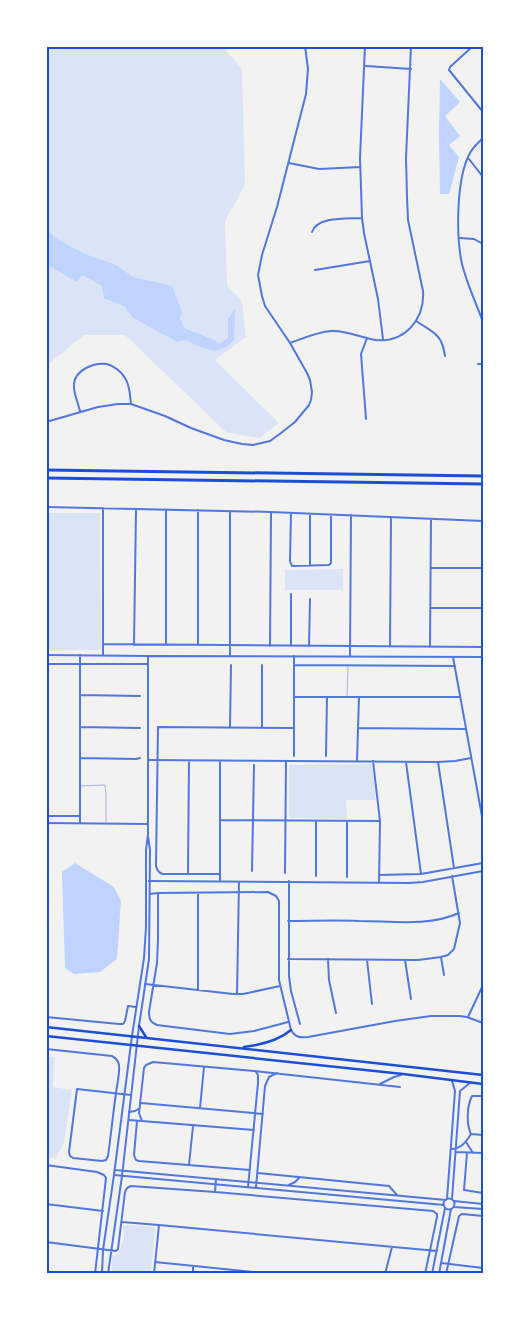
<svg xmlns="http://www.w3.org/2000/svg" width="529" height="1320" font-family="Signika,sans-serif">
	<rect width="100%" height="100%" fill="#f2f2f2"/>
	<path fill="#dbe4f7" d="M46,46H222L242,69L245,185L225,221L227,286L242,301L246,337L215,360L279,423L259,438L227,433L125,335H84L46,366Z
		M46,513H100L101,650H46Z
		M343,569V590H285V570Z
		M372,764L376,800H346L347,819L289,818V765Z
		M46,1056L55,1057L53,1087L72,1090L64,1142L56,1159L46,1157Z
		M128,1225L154,1227L155,1229L151,1274H112V1257L119,1253L124,1237L123,1226Z"/>
	<path fill="#bfd3fe" d="M440,79L460,102L445,116L460,136L449,145L459,157L449,194H440L439,134Z
		M46,229L57,239L85,254L116,265L133,277L172,286L182,312L180,318L184,328L214,340L219,344L228,338V319L235,309L234,340C231,343 228,346 224,348C212,355 196,345 186,340L177,342L132,317L125,307L104,298L102,286L82,275L77,282L46,264Z
		M75,863L114,887L121,901L117,959L100,972L74,974L65,968L62,872Z"/>
	<g fill="none" stroke-linecap="round" stroke-linejoin="round">
		<path stroke="#5277de" stroke-width="0.5" d="M347,696L348,667
			M80,786L105,785L106,794V822"/>
		<path stroke="#5277de" stroke-width="2" d="M365,46L360,158L362,218L364,233L378,299L383,339
			M473,46L450,67L449,70L483,112
			M481,46L483,48
			M366,66L411,69
			M483,138C478,143 473,147 470,153C456,178 456,236 462,264C467,284 476,303 483,322
			M469,159L483,177
			M289,163L319,169L360,167
			M312,232C317,216 348,219 362,218
			M460,238L474,239L483,244
			M315,270L370,261
			M416,321C434,333 442,334 445,356
			M290,343C304,338 317,332 331,331C347,330 361,338 376,340C405,343 425,319 423,291L408,220L407,197L406,158L411,46
			M478,364H483
			M80,411C78,402 73,393 74,384C75,370 94,362 107,364C114,366 122,372 125,378C130,385 130,396 131,404
			M366,419L361,354L367,338
			M46,422L98,407L118,404H131L165,416L191,428L224,440L242,444L253,445L270,441L281,433L295,422L309,405L311,400L312,392L310,380L307,373L290,343L265,306L262,296L258,275L262,255L277,207L306,94L308,69L305,46
			M46,507L271,512L483,521
			M103,508V655
			M198,510V645
			M291,513L290,561L292,566L329,565L331,563V515
			M310,514V565
			M431,568H483
			M430,608H483
			M103,644L483,647
			M134,645L136,510
			M166,645V510
			M270,646L271,513
			M291,646V594
			M309,646L310,599
			M390,647L391,517
			M430,647L431,519
			M46,655L148,656
			M230,655V511
			M294,656V756
			M350,656L351,515
			M453,657L483,822
			M46,664H148
			M294,665L455,666
			M80,695L140,696
			M294,697H459
			M80,727L140,728
			M230,727L231,665
			M262,727V665
			M358,728L466,729
			M326,756L327,697
			M80,758L136,759L140,758
			M148,760L438,762L455,761L471,758
			M357,761L359,697
			M373,761L380,821L379,883
			M406,762L421,874
			M438,762L454,868
			M47,816L48,655
			M47,816H80
			M220,820L380,821
			M46,823L148,824
			M80,823V655
			M252,871L254,765
			M285,873L286,761
			M188,874L189,761
			M220,874H163C159,873 157,871 156,866L158,727L294,728
			M379,875L421,874L483,863
			M316,876V821
			M347,877V821
			M149,881L409,883L423,882L483,871
			M220,881V761
			M289,881V976L291,991L300,1024
			M158,893V940L157,963L149,1012C149,1019 150,1022 157,1025L230,1034L254,1031L288,1022
			M150,894L158,893L268,892L276,896L279,901V980L291,1030C295,1037 300,1038 308,1037L395,1021L431,1016H459L467,1017L483,1023
			M288,921C312,921 335,920 359,921C391,921 428,927 459,913
			M441,957L444,975
			M288,959L418,960L441,957L448,955L454,949L460,923L452,876
			M328,959L329,980L336,1013
			M367,960L372,1004
			M405,960L411,999
			M145,984L233,994H243L280,986
			M198,990V893
			M237,994L239,882
			M46,1017L119,1024H123L125,1021L128,1006L136,1007
			M468,1017L483,985
			M46,1049L112,1056C116,1058 118,1060 119,1065C120,1073 117,1084 116,1093C113,1114 111,1135 108,1156L106,1160L102,1161L73,1158L70,1156L69,1152L77,1089C95,1091 113,1093 131,1095
			M380,1084L394,1077L401,1075
			M141,1103L263,1114
			M200,1108L204,1067
			M129,1112L135,1111L140,1108
			M129,1120L254,1130
			M137,1121L134,1155L136,1160L139,1161L250,1170
			M142,1121L139,1113L144,1068L146,1065L153,1062L254,1071L400,1087
			M471,1134C466,1123 467,1106 472,1096H483
			M471,1134L483,1135
			M466,1142L473,1153
			M451,1149C461,1149 466,1142 471,1134
			M456,1152L483,1153
			M467,1153L464,1190L483,1193
			M46,1165L97,1172L104,1175L106,1178L95,1274
			M189,1165L193,1126
			M258,1173L389,1186L397,1195
			M289,1185L295,1182L299,1178
			M248,1187L258,1083V1075L255,1071
			M256,1187L265,1086L269,1077L277,1073
			M215,1192L216,1179
			M447,1199L455,1091L452,1081
			M452,1199L460,1091L470,1083
			M46,1204L103,1211
			M122,1222L159,1225L437,1251
			M46,1242L116,1251L118,1249L125,1192L127,1188L131,1186L215,1192L433,1211L437,1214V1217L425,1274
			M155,1262L273,1274
			M441,1263L483,1268
			M102,1274L103,1250L114,1175
			M108,1274L122,1176
			M154,1274L159,1225
			M193,1274V1266
			M385,1274L392,1247
			M432,1274L445,1208
			M439,1274L451,1209
			M446,1274L459,1216L462,1214L483,1216"/>
		<path stroke="#5277de" stroke-width="2" d="M115,1170L446,1200
			M122,1176L139,1026L149,959L150,850L148,836
			M443.5 1204a5.5 5.5 0 1 1 11 0a5.5 5.5 0 1 1-11 0Z
			M454,1201L483,1204
			M444,1205L114,1175L132,1036L144,958L146,927V850L148,834V656L483,657
			M454,1207L483,1209"/>
		<path stroke="#1d4ed8" stroke-width="2.5" d="M139,1026L146,1037
			M46,1027L483,1075
			M46,1036L403,1074L483,1084
			M244,1047C260,1045 278,1041 291,1030"/>
		<path stroke="#1d4ed8" stroke-width="3" d="M46,470L483,476
			M46,478L483,484"/>
	</g>
	<rect width="529" height="1320" fill="none" stroke="#ffffff" stroke-width="95"/>
	<rect x="48" y="48" width="434" height="1224" fill="none" stroke="#1d4ed8" stroke-width="2"/>
</svg>
